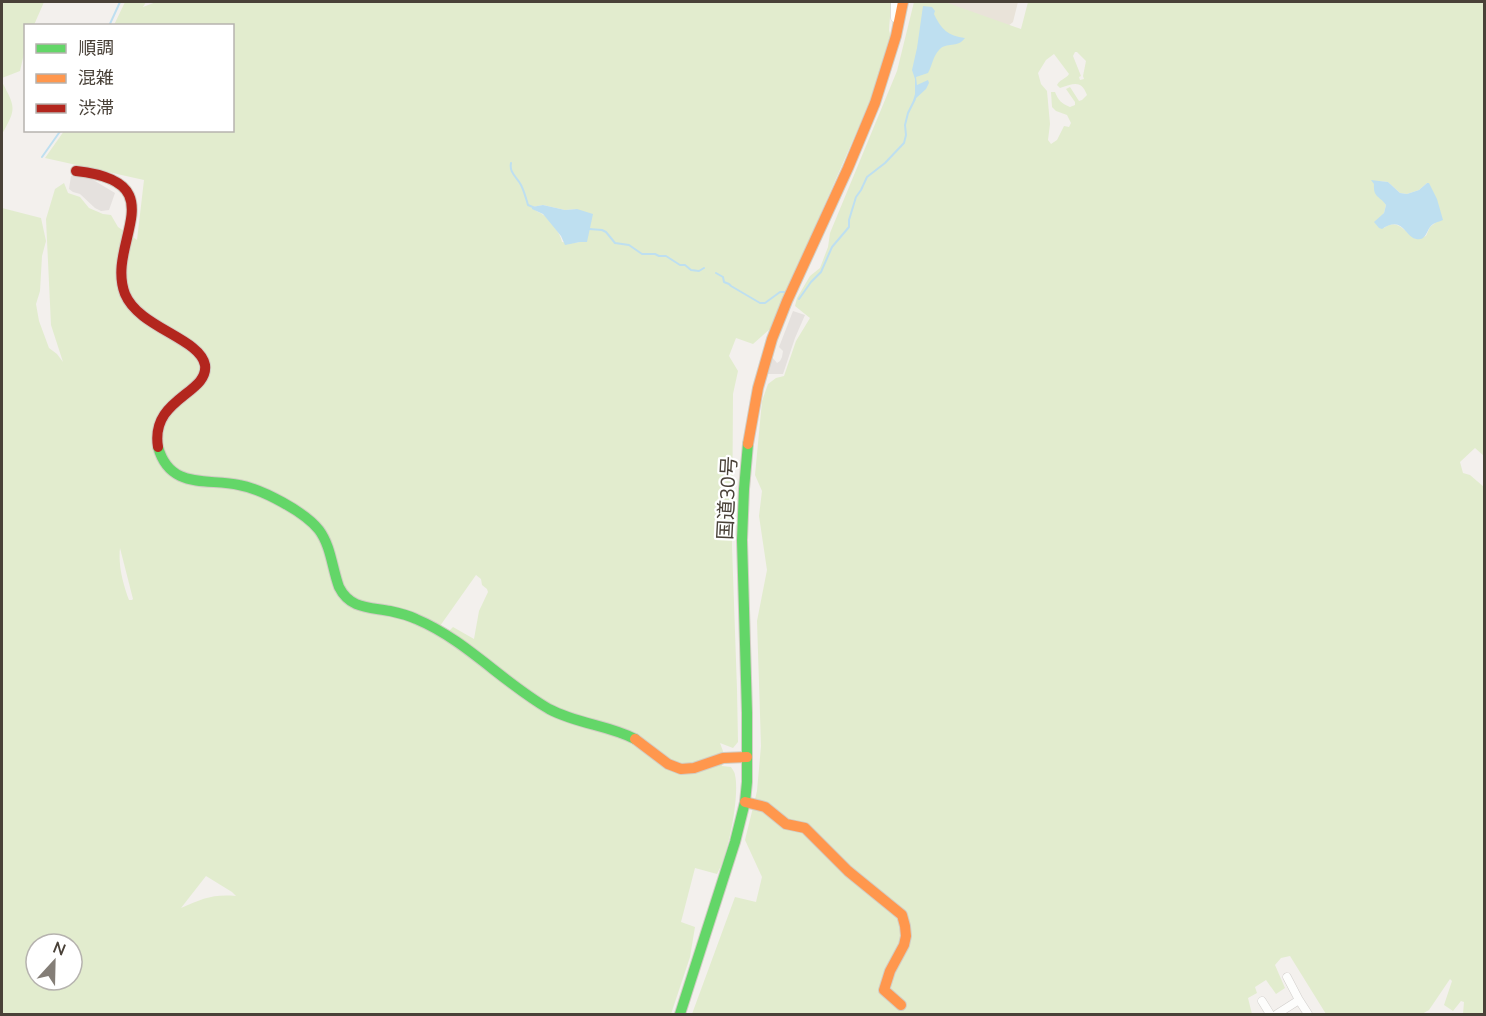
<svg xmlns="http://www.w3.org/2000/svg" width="1486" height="1016" font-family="'Nunito Sans','Noto Sans JP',sans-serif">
	<rect width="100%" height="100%" fill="#f3f0ed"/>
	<path fill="#e9e3d9" d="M946,2H1018L1013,22L1008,26L955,8Z"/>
	<path fill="#e2ecce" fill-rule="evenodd" d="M2,2H44L34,25L26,26L25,49L20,71L2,78Z
		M125,2H146L143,7L156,2H891L889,30L891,38L875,90L770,329L753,344L736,338L729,356L738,371L733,394L732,546L737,689L738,742L733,748L720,743L724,754L722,766L731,767C732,769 735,772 735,775C740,796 728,856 717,874L695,868L681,922L695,927L690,957L671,1014H2V208L41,218L46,241L42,256L40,291L36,304L39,321L49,348L57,354L63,362L51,325L46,219L55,189L64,183L68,193L80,197L89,208L103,214L111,215L118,227L137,240L144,180L45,158L64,131L232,130V26L114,25ZM543,205L565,210L577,209L580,242L574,243L562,242C560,232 552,223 545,216C540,212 536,212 532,207ZM120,548L133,599L132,600H129C123,584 118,565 120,548ZM476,575L481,579L482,585L487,589L488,592L479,611L474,639L453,627L448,632L440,626ZM206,876L232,892L236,896C212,894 202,899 181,908ZM36,944H72V980H36Z
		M914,2H945L1021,29L1028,2H1484V456L1475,448L1460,462L1463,473L1470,475L1484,487V1014H1463L1464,1002L1461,1001L1453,1011L1444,1005L1452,981L1450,979L1429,1010L1422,1014H1326L1290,956L1281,958L1275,965L1285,988L1276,994L1266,980L1255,987L1257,993L1248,998L1252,1014H692L735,897L756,902L762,877L745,840L757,791L761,746L757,621L767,570L759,516L762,491L755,475L762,401L768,384L776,378L784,376L796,341L810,318L795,306L797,298L810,276L820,268L828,247L830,233L897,71ZM1075,52H1077L1086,61L1083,76L1084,79L1080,80L1079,77L1081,76L1073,56ZM1054,54L1069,74C1066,79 1060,79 1057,85L1060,88C1073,84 1081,79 1087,95L1082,100L1079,101L1070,87L1066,89L1075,102V105L1070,107C1062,104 1058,100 1055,92H1051L1052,107L1056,111L1067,115L1071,123L1069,127L1064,126L1057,140L1051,144L1048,140L1050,124L1047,91L1041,84L1038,73L1046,60ZM1379,181L1388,182L1400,193L1407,194L1419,190L1427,183L1435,223L1430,227L1426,236L1416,239C1405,233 1398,217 1384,228L1380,218L1384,213L1386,205L1374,187V184Z
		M2,82C16,108 16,109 2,134Z"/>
	<path fill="#e5e1de" d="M85,175L115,193L109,210L101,211L95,208L80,194L73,192L69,189L71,176Z
		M793,311L805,315L795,338L783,374H768L772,357L777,363L780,361L782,357L783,351L779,347Z"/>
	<path fill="#bedff0" d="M923,6L932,7L935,11L934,14C941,29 948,36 965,38C957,49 947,41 939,50C933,56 932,66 928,73L916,77L917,85L928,80L929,83L926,89L913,101L915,94V79L912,70L917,48Z
		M1371,180L1388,182L1400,193L1407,194L1419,190L1427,183H1429L1437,199L1443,220C1438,222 1433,223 1430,227C1426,233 1425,241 1416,239C1404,236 1403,215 1382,229L1379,228L1374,222L1384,213L1386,205C1380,196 1373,198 1374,184Z
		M543,205L565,210L577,209L593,214L587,242H580L565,245L561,236L543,214L532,209V207Z"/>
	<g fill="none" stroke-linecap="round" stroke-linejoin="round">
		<path stroke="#bedff0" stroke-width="2" d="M109,26L120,2
			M42,157L61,130
			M511,163C509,173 517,177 521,185C524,191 526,198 528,205L535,208
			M589,229L602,230L606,232L615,243L629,245L642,254H655L659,256H666L680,265H685L691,270L699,271L704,268
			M716,273L723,277L724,282L729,284L731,286L760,303H765L780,292H784
			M799,299L811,282L821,272L832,247L849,227V220L856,197L861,190L867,177L885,163L904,143L906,135L905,125L908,113L915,99"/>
		<defs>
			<path id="street" d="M895,18V2
				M1287,977L1299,1000
				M1262,1001L1270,1014
				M1277,1014L1299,1000L1308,1014"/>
			<path id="fast" d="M158,447C170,490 207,478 239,485C262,489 305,512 319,530C331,546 332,568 339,587C350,609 369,607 390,611C399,613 408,615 416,619C466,640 502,682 549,709C577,724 608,725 635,739
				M680,1014L735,842L745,802L747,782V713L742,540L744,489L748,444"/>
			<path id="slow" d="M748,444L758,388L772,339L787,301L848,168L875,103L896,36L903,2
				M635,739L668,764L681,769L694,768L723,758L747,757
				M745,802L765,807L786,824L805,828L848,871L902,915L905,926L906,936L904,945L890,971L884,990L901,1005"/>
			<path id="jam" d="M76,171C178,182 105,243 125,294C139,328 200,338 205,365C209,394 150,398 158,447"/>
		</defs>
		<use href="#street" stroke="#d1cecb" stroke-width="9"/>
		<use href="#fast" stroke="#d2cdc4" stroke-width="12"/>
		<use href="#slow" stroke="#d2cdc4" stroke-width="12"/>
		<use href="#jam" stroke="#d2cdc4" stroke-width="12"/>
		<use href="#street" stroke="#fdfdfc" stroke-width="8"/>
		<use href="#fast" stroke="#63d668" stroke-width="10"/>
		<use href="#slow" stroke="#ff974d" stroke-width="10"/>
		<use href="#jam" stroke="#b3261e" stroke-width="10"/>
	</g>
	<g text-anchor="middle" stroke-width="4.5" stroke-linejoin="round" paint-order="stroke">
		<g font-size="20" fill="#494138" stroke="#fff">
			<text transform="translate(727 498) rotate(-87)" y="7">国道30号</text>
		</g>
	</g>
	<rect width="1486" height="1016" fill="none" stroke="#494138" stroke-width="6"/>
	<rect x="24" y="24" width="210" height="108" fill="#ffffff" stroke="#b6b3af" stroke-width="1.5"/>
	<rect x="36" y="44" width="30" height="9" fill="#63d668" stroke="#b6b3af" stroke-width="1.5"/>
	<text x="78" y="54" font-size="18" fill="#494138">順調</text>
	<rect x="36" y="74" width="30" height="9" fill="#ff974d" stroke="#b6b3af" stroke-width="1.5"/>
	<text x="78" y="84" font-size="18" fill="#494138">混雑</text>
	<rect x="36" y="104" width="30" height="9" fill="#b3261e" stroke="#b6b3af" stroke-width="1.5"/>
	<text x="78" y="114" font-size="18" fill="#494138">渋滞</text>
	<g transform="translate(54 962) rotate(22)"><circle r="28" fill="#ffffff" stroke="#b6b3af" stroke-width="1.5"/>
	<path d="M0-4.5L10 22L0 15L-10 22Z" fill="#847e77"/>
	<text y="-9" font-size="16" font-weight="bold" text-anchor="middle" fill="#494138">N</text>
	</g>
</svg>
